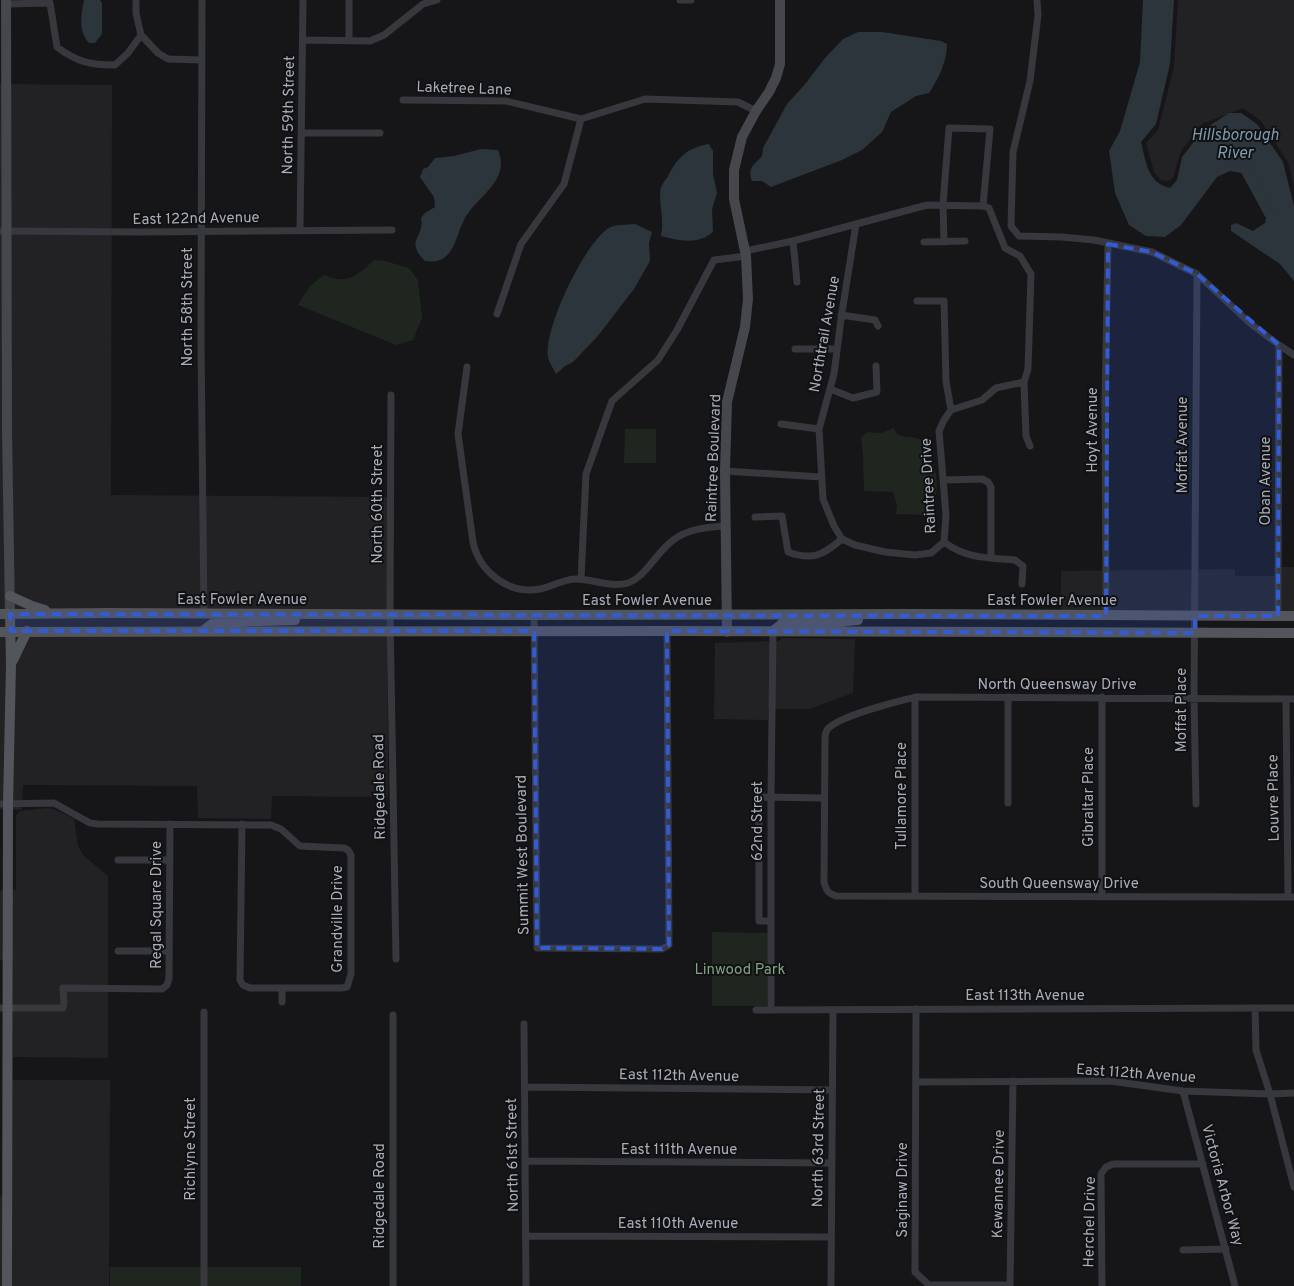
<svg xmlns="http://www.w3.org/2000/svg" width="1294" height="1286" font-family="Overpass,sans-serif">
	<rect width="100%" height="100%" fill="#161618"/>
	<path fill="#222225" d="M1178,0H1294V187L1288,162L1261,121L1243,108L1202,124L1181,151L1173,178L1168,181L1161,180L1154,172L1146,143L1158,130L1174,67Z
		M0,84L112,85L111,495L387,497L388,797L272,796L271,819L198,818L197,786L23,785L22,810L0,809Z
		M1276,567H1294V611L1061,610V571L1235,569V576H1276Z
		M782,638L855,639L853,693L809,709H768V720L714,719L715,643L779,641Z
		M47,808L54,809L74,819L78,846L83,855L108,876V1058L13,1057V961L0,960V890H16V815L20,811Z
		M12,1080H110L109,1286H0V1196L12,1197Z"/>
	<path fill="#1e261f" d="M374,260L385,261L409,268L418,280L422,318L413,340L396,345L298,305C305,292 312,282 325,275C348,285 357,276 374,260Z
		M894,428C897,440 910,435 919,439C923,440 927,443 931,445L932,463L936,474L937,488L935,497L936,515L896,514L897,505L893,492L864,491L863,454L861,438L867,432L881,433Z
		M625,429H656V463H624Z
		M712,932L768,933L767,1006H712Z
		M110,1267H301V1286H110Z"/>
	<path fill="#2c353c" d="M84,0H100L102,3V34L95,43H89C78,31 81,15 84,0Z
		M1143,0H1174L1170,64L1156,124L1141,142C1146,161 1147,183 1170,188L1177,180L1182,157L1203,130L1229,113H1241L1257,124L1283,162L1294,206V281L1280,264L1231,231V225L1236,223L1253,231L1265,223L1267,213L1253,175L1230,171L1217,177L1181,225L1165,237L1146,236L1129,225L1115,193L1109,151L1120,131L1140,62Z
		M858,32H882L941,41L947,44C947,61 939,78 929,93L916,96L891,112L882,132L862,150L842,160L771,187L762,181H752C747,168 754,165 762,156L763,148L787,104L806,83L825,58L843,39Z
		M709,144L713,151V174L717,193L712,209L713,232C698,245 679,241 661,236C664,221 660,208 660,193C660,186 665,181 668,176C678,157 687,148 709,144Z
		M481,149L498,150C511,181 477,196 465,218C459,228 455,250 446,256C440,262 432,262 425,261C404,240 425,238 421,218L425,213L435,207L434,197L420,177L423,169L428,167L435,158L454,156Z
		M635,224L652,232L649,243L650,261L634,289L597,337L573,362L565,366L556,374C554,369 549,363 548,357C543,330 585,242 609,228C615,224 628,225 635,224Z"/>
	<g fill="none" stroke-linecap="round" stroke-linejoin="round">
		<path stroke="#2c353c" stroke-width="11" d="M1236,166L1245,168L1270,214"/>
		<path stroke="#37383d" stroke-width="7" d="M136,0V13L141,35L158,53L168,59L201,60
			M202,0L201,342L204,614
			M349,0V40
			M680,0H691
			M1037,0L1038,15L1030,81L1013,152L1011,226L1019,236L1062,237L1094,240L1152,252L1197,274L1251,324L1279,345L1294,355
			M6,4L50,3L57,47C77,62 90,65 115,65L128,53L141,35
			M303,40L370,41L384,35L423,4L437,0
			M403,100L506,101L581,119L645,99L738,102L756,111
			M302,133H380
			M300,230L303,0
			M0,231L139,232L392,230
			M793,241L797,282
			M924,242L965,241
			M944,242L943,204L949,128L990,129L983,206
			M745,251L793,241L927,205L983,206L989,208L1005,248L1020,256L1031,274L1028,369L1024,382L996,388L982,400L951,410L944,420L939,431L946,515L944,542L931,553L915,555L885,552L855,545L842,539L834,526L823,499L819,429L834,374L841,319L856,224
			M917,301H944L946,381L951,410
			M497,314L521,244L564,184L581,119
			M841,315L875,320L878,326
			M795,349H837
			M467,367L458,434L473,542C479,571 508,595 540,589C552,587 563,579 576,579C593,579 611,588 628,583C637,580 643,573 649,566C656,558 663,548 672,541C686,529 708,527 726,526
			M1024,382L1026,436L1030,446
			M830,389L853,398L877,392L876,366
			M391,395L390,614L396,959
			M781,424L819,429
			M725,471L821,477
			M944,480L982,479L988,482L991,487V558
			M755,517L782,516L788,552C813,561 823,555 842,539
			M944,542C967,559 988,558 1015,560L1023,566L1022,584
			M581,579L586,474L612,401L658,360L677,330L714,260L746,256
			M534,615L537,948L662,949L669,945L667,631
			M1106,616L1105,402L1108,244
			M1278,616L1279,345
			M915,697V895
			M1008,697V803
			M1102,697V897
			M1286,699L1288,896
			M1294,699L915,697C897,702 837,716 827,730C826,732 825,735 825,737L824,882C826,890 828,894 837,896L1294,897
			M0,804L54,803L90,823L98,824L271,825L281,829L300,846L344,848L348,850L351,855V974L347,987L342,988H250L243,985L240,980L242,824
			M1196,804L1194,698L1197,274
			M118,860H170
			M771,921H759V797L824,798
			M118,951H169
			M282,988V1002
			M0,1008H63L64,1003L63,988L162,989L167,985L169,978L170,824
			M1255,1008L1256,1050L1270,1094L1294,1187
			M916,1009L915,1272L929,1285H1010
			M756,1010L1294,1008
			M771,1010V797L773,631
			M204,1012V1286
			M393,1015V1286
			M524,1024L526,1286
			M916,1082L1110,1081L1183,1091L1270,1094L1294,1093
			M525,1087L832,1090
			M1183,1091L1235,1286
			M526,1161L831,1163
			M526,1236L830,1237
			M1183,1250L1226,1249
			M831,1286L833,1010
			M1010,1286L1013,1081
			M1102,1286L1101,1174L1106,1167L1113,1164H1203"/>
		<path stroke="#45474d" stroke-width="10" d="M6,0L7,431L10,614
			M727,632L725,471L727,402L745,327L748,299L746,256L734,199V170L742,137L756,111L769,92L776,78L780,64V0"/>
		<path stroke="#53555c" stroke-width="10" d="M10,596L32,606L45,610
			M0,614L109,613L534,615L908,614L1294,616
			M203,631L212,624L224,622L295,620
			M773,631L784,622H836L858,620
			M0,632L667,631L1294,633
			M13,660L27,631
			M7,1286L8,804L11,665L10,614"/>
	</g>
	<path fill="#325cd3" fill-opacity="0.2" stroke="#325cd3" stroke-width="4" stroke-dasharray="10 6" stroke-linejoin="round" d="M1108,244L1152,252L1197,274L1279,345L1278,616H1195V633L667,631L669,945L662,949L537,948L534,631H11L10,614L1106,616Z"/>
	<g text-anchor="middle" stroke-width="4" stroke-linejoin="round" paint-order="stroke">
		<g font-size="15" fill="#a8adb8" stroke="#111113">
			<text transform="translate(464 88) rotate(2)" y="5">Laketree Lane</text>
			<text transform="translate(288 115) rotate(-89)" y="5">North 59th Street</text>
			<text transform="translate(196 218) rotate(-1)" y="5">East 122nd Avenue</text>
			<text transform="translate(187 307) rotate(-90)" y="5">North 58th Street</text>
			<text transform="translate(824 334) rotate(-80)" y="5">Northtrail Avenue</text>
			<text transform="translate(1092 430) rotate(-90)" y="5">Hoyt Avenue</text>
			<text transform="translate(1182 445) rotate(-90)" y="5">Moffat Avenue</text>
			<text transform="translate(713 458) rotate(-88)" y="5">Raintree Boulevard</text>
			<text transform="translate(1265 481) rotate(-90)" y="5">Oban Avenue</text>
			<text transform="translate(928 486) rotate(-93)" y="5">Raintree Drive</text>
			<text transform="translate(377 504) rotate(-90)" y="5">North 60th Street</text>
			<text x="242" y="604">East Fowler Avenue</text>
			<text x="647" y="605">East Fowler Avenue</text>
			<text x="1052" y="605">East Fowler Avenue</text>
			<text x="1057" y="689">North Queensway Drive</text>
			<text transform="translate(1181 710) rotate(-90)" y="5">Moffat Place</text>
			<text transform="translate(379 787) rotate(-91)" y="5">Ridgedale Road</text>
			<text transform="translate(901 796) rotate(-90)" y="5">Tullamore Place</text>
			<text transform="translate(1088 797) rotate(-90)" y="5">Gibraltar Place</text>
			<text transform="translate(1273 798) rotate(-91)" y="5">Louvre Place</text>
			<text transform="translate(757 821) rotate(-90)" y="5">62nd Street</text>
			<text transform="translate(522 855) rotate(-91)" y="5">Summit West Boulevard</text>
			<text x="1059" y="888">South Queensway Drive</text>
			<text transform="translate(156 905) rotate(-90)" y="5">Regal Square Drive</text>
			<text transform="translate(337 919) rotate(-90)" y="5">Grandville Drive</text>
			<text x="1025" y="1000">East 113th Avenue</text>
			<text transform="translate(1136 1073) rotate(4)" y="5">East 112th Avenue</text>
			<text transform="translate(679 1075) rotate(1)" y="5">East 112th Avenue</text>
			<text transform="translate(818 1148) rotate(-89)" y="5">North 63rd Street</text>
			<text transform="translate(190 1149) rotate(-90)" y="5">Richlyne Street</text>
			<text x="679" y="1154">East 111th Avenue</text>
			<text transform="translate(512 1155) rotate(-91)" y="5">North 61st Street</text>
			<text transform="translate(998 1184) rotate(-89)" y="5">Kewannee Drive</text>
			<text transform="translate(1223 1185) rotate(75)" y="5">Victoria Arbor Way</text>
			<text transform="translate(902 1190) rotate(-90)" y="5">Saginaw Drive</text>
			<text transform="translate(379 1196) rotate(-90)" y="5">Ridgedale Road</text>
			<text transform="translate(1089 1222) rotate(-89)" y="5">Herchel Drive</text>
			<text x="678" y="1228">East 110th Avenue</text>
		</g>
		<g font-size="15" fill="#7fa381" stroke="#111113">
			<text x="740" y="974">Linwood Park</text>
		</g>
		<g font-size="16" font-style="italic" fill="#7f9bb3" stroke="#111113">
			<text x="1235" y="140">Hillsborough<tspan x="1235" dy="18">River</tspan></text>
		</g>
	</g>
</svg>
